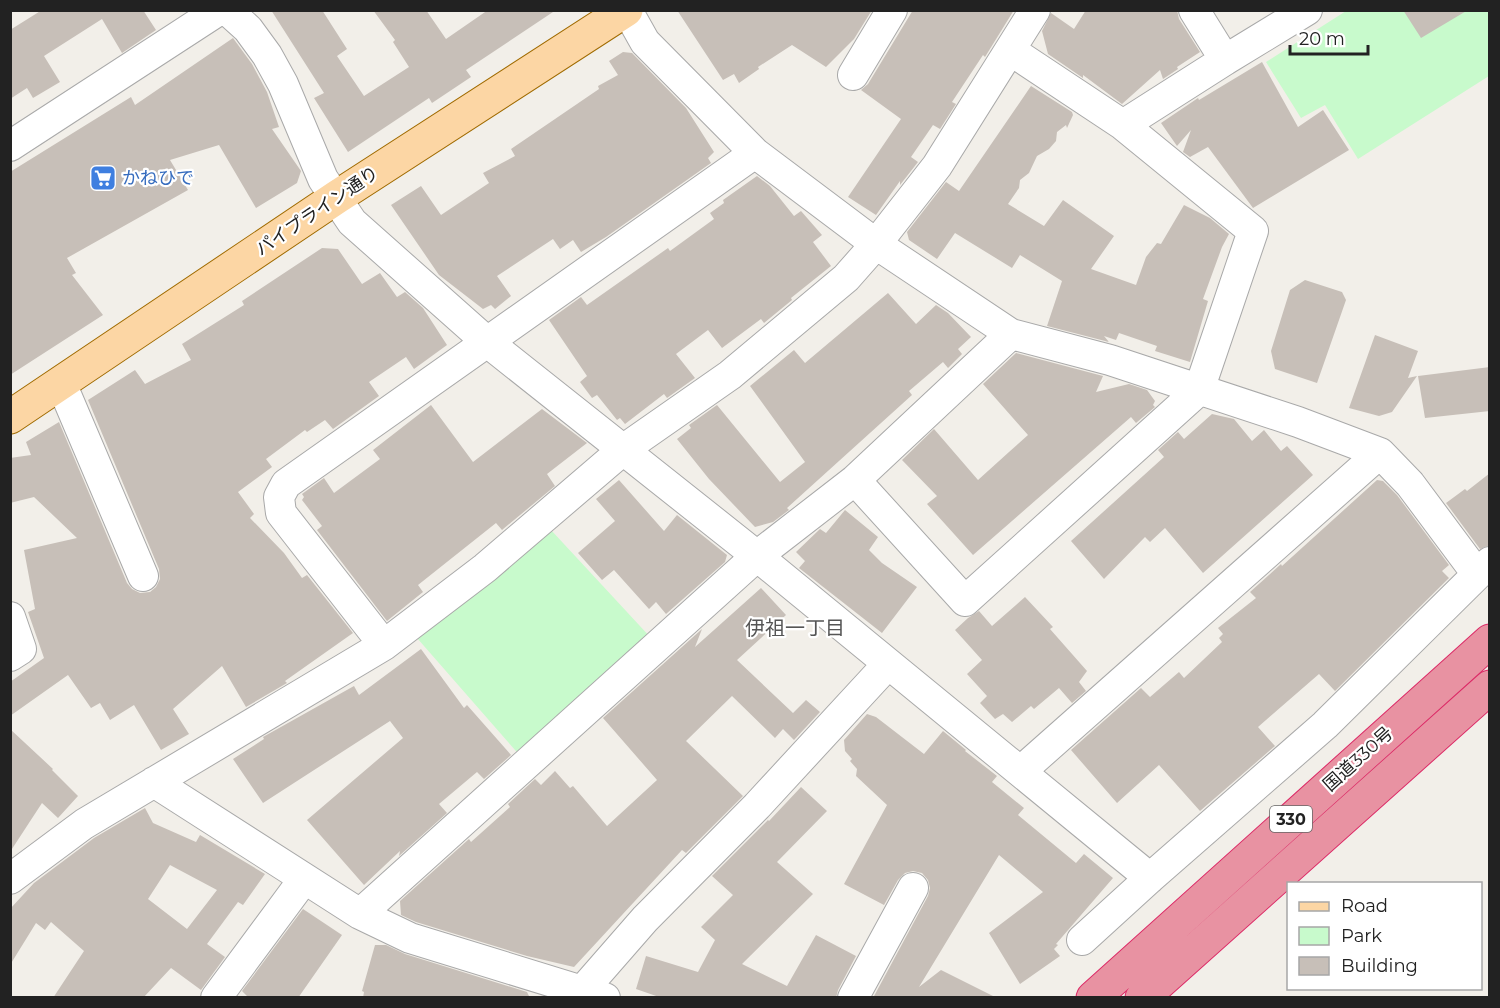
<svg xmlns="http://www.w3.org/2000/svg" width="1500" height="1008" font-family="Montserrat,'Noto Sans JP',sans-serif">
	<rect width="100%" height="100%" fill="#f2efe9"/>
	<path fill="#c8facc" d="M1346,11H1489V76L1358,159L1325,105L1301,118L1266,62Z
		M551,530L652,639L522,758L417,638Z"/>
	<path fill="#c7bfb8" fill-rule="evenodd" d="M42,10H143L156,30L122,53L102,19L44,56L60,82L33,98L27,88L10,99V30Z
		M271,10H322L347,49L337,56L364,96L409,67L393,42L395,40L373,10H426L446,39L488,10H556L466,70L471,77L432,103L429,98L348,152L314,98L324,93Z
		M677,10H872L854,39L826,67L792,45L758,67L759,69L739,83L734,74L723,80Z
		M913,10H1014L985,57L983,55L952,102L956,104L940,129L933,125L911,157L918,162L900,185V181L876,215L848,197L901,119L861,90L868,84Z
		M1086,10H1177L1179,19L1200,52L1177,67L1178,69L1163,79L1160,70L1122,104L1083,75V78L1048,54L1042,31L1051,13L1074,29Z
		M1403,10H1468L1421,38Z
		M233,38L252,64L267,92L279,127L272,129L301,171L297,183L256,208L219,145L170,160L188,190L67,258L76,273L72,275L103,315L10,375V172L131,97L135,105Z
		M623,52L632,53L686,108L714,152L708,158L711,163L606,237L581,252L573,240L560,249L553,239L497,276L511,296L495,309L491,305L483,309L439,275L391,205L421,186L441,215L489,183L483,173L515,156L511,149L599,89L598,86L618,75L609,61Z
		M1262,62L1298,127L1323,110L1349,150L1253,208L1208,147L1190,157L1183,152L1191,130L1177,146L1161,123L1198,98L1199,100Z
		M1031,86L1072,112L1073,115L1067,128L1066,125L1057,132L1056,141L1049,149L1037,156L1029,173L1020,180L1019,188L1008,204L1044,226L1063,200L1114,236L1091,269L1136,285L1146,257L1157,243L1161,244L1184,205L1210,218L1229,234L1222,247L1203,299L1208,301L1190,362L1155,351L1157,346L1119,333L1116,340L1104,336L1109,342L1047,326L1062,281L1020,255L1012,268L955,233L937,259L909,240L907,232L946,182L959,191Z
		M757,176L770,186L794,216L801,211L822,235L813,242L831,266L791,298L792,300L764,323L761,319L722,348L708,330L676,354L695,378L667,398L664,394L625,424L620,418L617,420L597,395L592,398L580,382L587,376L549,320L581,297L587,305L668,248L670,251L714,219L710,213L724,203L723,200Z
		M322,248L338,249L362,284L380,273L397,297L405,292L423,308L447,345L414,369L406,357L369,382L379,396L333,429L325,420L307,432L305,430L266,459L272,467L238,492L254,514L250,518L284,553L302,578L307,575L353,633L285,681L287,683L246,707L222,666L173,709L189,734L161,750L134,705L110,720L100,703L91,708L68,675L10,716V682L44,658L28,612L35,609L24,550L77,538L34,497L10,503V458L31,455L26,442L59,422L127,583L132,589L140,593L150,592L156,587L160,579L159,569L88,400L135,370L145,384L191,360L182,344L244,305L242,301Z
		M1305,280L1342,292L1346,300L1317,383L1275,369L1271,351L1290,290Z
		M888,293L916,324L936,305L948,313L971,337L958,349L962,354L948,368L943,362L909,391L912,395L787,508L789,510L773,522L755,527L709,479L677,439L691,428L689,425L717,405L780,482L805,462L750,386L794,350L805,363Z
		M1375,335L1418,351L1408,378L1417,376L1392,412L1379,416L1349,408Z
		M1016,353L1103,376L1096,392L1129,384L1147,390L1155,401L1153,405L1155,407L1136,423L1131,417L973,555L927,504L937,496L902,460L934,429L978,480L1009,452L1028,435L983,384Z
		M1490,367V411L1425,418L1418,376Z
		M431,405L473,462L542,409L587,443L547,474L555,486L502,530L496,523L418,585L423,592L387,621L317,530L322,526L302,500L304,497L302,494L324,478L334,493L380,459L373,450Z
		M1212,414L1234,419L1252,441L1264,430L1281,451L1287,446L1313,475L1203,573L1165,528L1150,542L1145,537L1104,579L1071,541L1164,457L1158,450L1178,432L1184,439Z
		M1490,473V545L1480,549L1446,503L1465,489L1467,491Z
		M619,480L664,531L677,515L727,555L725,562L666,614L656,602L649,609L614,570L602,580L578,553L615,521L596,499Z
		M1377,480L1383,481L1397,495L1449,565L1442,571L1449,578L1335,691L1319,674L1258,727L1275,746L1200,811L1159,765L1117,803L1071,750L1141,688L1150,697L1179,672L1184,678L1222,642L1219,638L1223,634L1218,628L1256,598L1250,592L1281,564L1282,566Z
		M845,510L878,537L869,550L882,563L917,587L882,633L799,568L805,561L796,552L820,529L826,533Z
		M761,588L786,615L737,660L793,713L806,700L820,712L794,740L783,729L775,738L732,696L686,741L743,796L686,853L682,850L574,967L527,956L416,922L401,915L400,901L469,839L471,842L510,807L508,804L535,779L541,785L555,771L570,788L573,786L607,826L657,780L603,718L702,629L695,647Z
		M1025,597L1053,627L1050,629L1087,671L1079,682L1086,691L1072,703L1059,688L1034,709L1031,706L1012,722L1003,714L995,719L980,703L987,696L967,674L982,660L955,630L968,618L979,611L992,626Z
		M421,649L464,708L467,705L511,755L484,779L477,772L439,804L447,813L399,856L400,851L364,885L307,820L403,738L390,721L263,803L233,759L264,739L263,737L354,686L359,695Z
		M867,714L876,717L924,754L943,731L966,750L965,751L997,776L992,782L1024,808L1018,815L1076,863L1084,854L1113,878L1056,944L1058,945L1054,949L1060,956L1020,984L989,933L1043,892L999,855L919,987L941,970L997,998H873L928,896L930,888L928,880L922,873L913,871L905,873L898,880L884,905L844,884L887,805L856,776L857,769L850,761L852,759L845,751L844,740Z
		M10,729L53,769L52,770L78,796L58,818L42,803L10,852Z
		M801,787L827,811L777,862L813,894L742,964L787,986L816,935L856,956L838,990L836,998H662L636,989L646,956L698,972L715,940L701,927L733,895L712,876L768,820L769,821Z
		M145,808L153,823L196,842L200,835L265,874L243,905L238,902L207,944L225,957L201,990L171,968L143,998H53L84,951L51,922L45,930L36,923L10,965V909L34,883L94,838ZM170,865L217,890L187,929L148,899Z
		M303,909L342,935L298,998H249L242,991Z
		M375,945H386L405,954L527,992L530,998H363L364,992L362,991Z"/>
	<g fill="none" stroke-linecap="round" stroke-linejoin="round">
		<defs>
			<path id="minor" d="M227,10L248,29L267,55L283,84L323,179L352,222L486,341L757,556L1150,878
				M627,10L645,42L755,153L876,244L1011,334L1110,360L1298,422L1380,453L1410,484L1477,574
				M1194,10L1225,60L1307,10
				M1010,50L1123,125L1225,60
				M853,75L892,10
				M10,146L219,10
				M61,383L143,576
				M855,480L965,601L1199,390L1253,231L1123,125
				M10,617L21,649L10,656
				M384,645L281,513L279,497L286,484L755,153
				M1021,771L1380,453
				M154,782L360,914L410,938L605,998
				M10,879L84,824L384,645L485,568L624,449L730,375L846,278L876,244L937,166L1035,10
				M360,914L757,556L855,480L1011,334
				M1082,940L1150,878L1325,725L1490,562
				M583,990L645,919L757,806L888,664
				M216,998L304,879
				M853,998L913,888"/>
			<path id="major" d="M10,417L337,197L626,10"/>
			<path id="highway" d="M1093,998L1490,641
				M1142,998L1490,687"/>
		</defs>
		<use href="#minor" stroke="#a9a9a9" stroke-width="32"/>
		<use href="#major" stroke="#a06b00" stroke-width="35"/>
		<use href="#highway" stroke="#dc2a67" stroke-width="35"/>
		<use href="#minor" stroke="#fff" stroke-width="30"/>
		<use href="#major" stroke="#fcd6a4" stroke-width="33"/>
		<use href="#highway" stroke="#e892a2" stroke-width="33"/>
	</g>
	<defs>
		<symbol id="supermarket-square" viewBox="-11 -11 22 22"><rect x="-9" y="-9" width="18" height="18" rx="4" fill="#3f7fe0" stroke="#fff"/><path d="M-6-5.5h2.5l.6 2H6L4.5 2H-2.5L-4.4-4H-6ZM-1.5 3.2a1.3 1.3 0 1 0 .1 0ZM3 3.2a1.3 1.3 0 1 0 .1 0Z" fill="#fff"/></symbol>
	</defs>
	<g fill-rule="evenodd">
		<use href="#supermarket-square" x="88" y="163" width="30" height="30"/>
	</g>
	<g text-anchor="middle" stroke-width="4.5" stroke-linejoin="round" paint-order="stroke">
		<rect fill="#fff" stroke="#646464" stroke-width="1.5" x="1270" y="806" width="42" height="26" rx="4.5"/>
		<g font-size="16" font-weight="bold" fill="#222">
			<text x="1291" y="825">330</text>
		</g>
		<g font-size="18" fill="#366cbe" stroke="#fff" text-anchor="start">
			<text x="122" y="184">かねひで</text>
		</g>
		<g font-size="18" fill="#222" stroke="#fff">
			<text transform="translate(317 211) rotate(-34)" y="6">パイプライン通り</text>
			<text transform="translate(1358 759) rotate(-42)" y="6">国道330号</text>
		</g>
		<g font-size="20" fill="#555" stroke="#fff">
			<text x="795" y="635">伊祖一丁目</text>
		</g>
	</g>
	<rect width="1500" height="1008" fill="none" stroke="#222222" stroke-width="24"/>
	<rect x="1287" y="882" width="195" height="108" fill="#ffffff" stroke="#a7a7a7" stroke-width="1.5"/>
	<rect x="1299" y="902" width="30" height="9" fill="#fcd6a4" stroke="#a7a7a7" stroke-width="1.5"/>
	<text x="1341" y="912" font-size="18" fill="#222222">Road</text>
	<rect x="1299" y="927" width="30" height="18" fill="#c8facc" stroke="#a7a7a7" stroke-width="1.5"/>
	<text x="1341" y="942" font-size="18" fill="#222222">Park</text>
	<rect x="1299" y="957" width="30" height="18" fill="#c7bfb8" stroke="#a7a7a7" stroke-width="1.5"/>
	<text x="1341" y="972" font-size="18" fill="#222222">Building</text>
	<path d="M1290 45v9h78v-9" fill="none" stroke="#222222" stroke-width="3"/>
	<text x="1299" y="45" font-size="18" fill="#222222" stroke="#ffffff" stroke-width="4.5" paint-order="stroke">20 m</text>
</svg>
